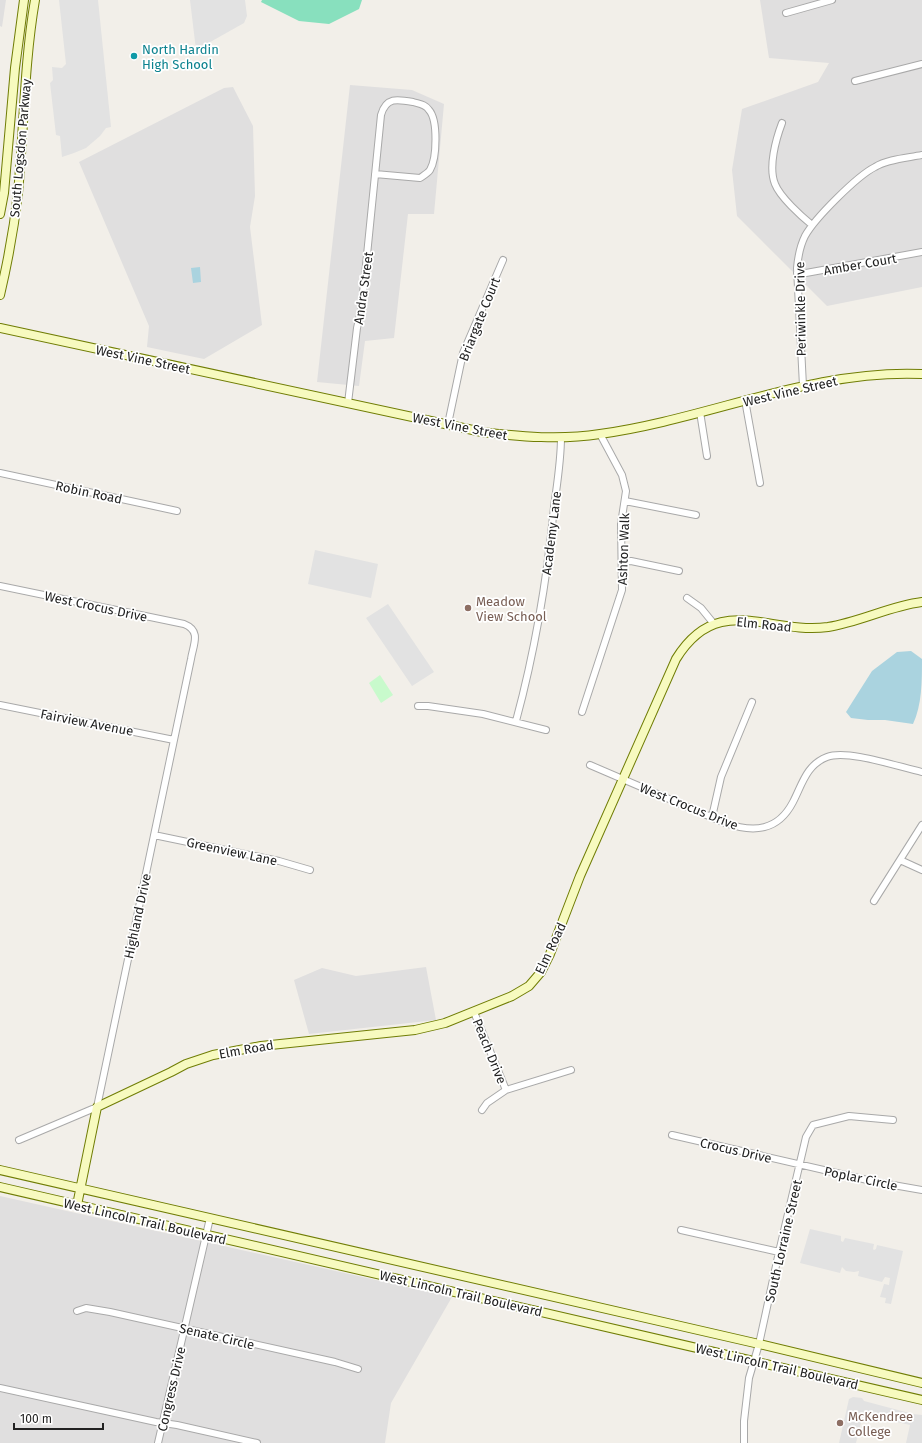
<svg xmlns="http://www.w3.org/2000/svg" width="922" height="1443" font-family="'Fira Sans',sans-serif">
	<rect width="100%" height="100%" fill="#f2efe9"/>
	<path fill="#e0dfdf" d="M0,0H6L2,27L0,26Z
		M760,0H922V287L827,306L737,216L732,170L742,109L818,82L829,63L769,58Z
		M350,85L412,90L444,104L434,214H408L394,338L365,341L359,386L317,382Z
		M233,87L253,126L255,196L250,227L262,325L204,359L147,347L149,326L79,162L224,88Z
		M426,967L436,1020L309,1034L294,980L322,968L356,976Z
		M0,1196L452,1297L391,1403L385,1443H0Z"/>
	<path fill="#c8facc" d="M380,675L393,695L381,703L369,683Z"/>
	<path fill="#88e0be" d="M262,0H362L359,9L329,24L299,21L261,2Z"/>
	<path fill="#e2e2e2" d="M59,0H98L111,127L106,128L100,136L86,148L74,153L62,157L60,136L56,135L50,83L53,80L52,67L62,68L66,64Z
		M190,0H245L247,16L244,23L196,50Z
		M315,550L378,564L371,598L308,584Z
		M388,604L434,672L412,686L366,618Z
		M810,1229L841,1236V1241L843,1242L845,1238L874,1244L873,1249L874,1250L876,1249L877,1245L903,1251L891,1304L885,1303L886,1298L880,1297L884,1284L889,1285L890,1278L885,1277L882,1282L858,1276L859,1271L854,1272L846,1271L842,1267L840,1273L800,1263Z
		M853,1397L862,1398L864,1401L913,1414L922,1415V1443H906L910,1425L863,1414L856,1443H839L849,1399Z"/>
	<path fill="#aad3df" d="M200,267L201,282L193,283L191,268Z
		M911,651L922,659C922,681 922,705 913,724L885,720H868L851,718L846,712L872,671L897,652Z"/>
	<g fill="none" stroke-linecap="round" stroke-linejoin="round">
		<defs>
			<path id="street" d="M786,13L832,0
				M855,81L922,64
				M782,123C776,139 768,167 775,184C780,197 801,216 812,225
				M797,273H806L922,252
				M803,386L797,268C798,257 800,246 805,236C815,218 857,176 875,167C888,159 907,158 922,155
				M745,400L760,483
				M348,403L357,328L361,310L365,275L381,115C386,97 397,99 413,102C419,104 425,104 429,110C438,120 437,158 430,170C428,173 423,176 420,178L375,174
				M700,412L707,456
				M448,424L463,353L503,260
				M0,473L177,511
				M625,501L696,515
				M622,562L631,561L679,571
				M0,586L184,624C202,631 193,645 191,659L97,1107L19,1140
				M687,598L701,608L714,624
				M0,705L174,740
				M418,706H428L483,714L546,730
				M582,712L622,590L621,524L626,491L622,475L600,434
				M516,721C535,651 547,579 554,507C557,484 561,461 561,437
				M590,765L725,823C754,833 778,831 793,802C802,785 806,765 827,757C847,749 899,767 922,772
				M712,817L721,777L752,702
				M154,835L279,861L310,870
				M900,860L922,870
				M874,901L922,825
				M474,1012L506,1090
				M482,1110L487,1103L506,1090L571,1070
				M672,1135L876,1182L922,1190
				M681,1230L779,1252
				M77,1311L86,1308L110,1312L335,1362L358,1369
				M0,1388L156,1422L177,1425L257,1443
				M158,1443L210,1218
				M744,1443V1421L749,1378L759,1344L779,1252L806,1137L813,1125L849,1116L893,1120"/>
			<path id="secondary" d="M0,214L4,193L15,68L24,0
				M0,295C8,261 14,228 18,193C24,129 24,64 35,0
				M0,328L482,432C522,437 561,440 600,434C709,419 811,369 922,374
				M0,1170L759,1344L922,1383
				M0,1187L922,1400
				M77,1205L97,1107L171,1072L186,1064L213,1055L261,1046L415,1030L445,1023L512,996L529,986L541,972L550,954L580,876L676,659C718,591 768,635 828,627C860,622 890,606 922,602"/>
		</defs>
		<use href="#street" stroke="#a9a9a9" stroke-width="8"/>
		<use href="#secondary" stroke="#707d05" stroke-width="10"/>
		<use href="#street" stroke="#fff" stroke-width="6"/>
		<use href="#secondary" stroke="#f7fabf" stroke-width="8"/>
	</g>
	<circle fill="#0f9aa8" stroke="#fff" stroke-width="1.5" cx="134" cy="56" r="4"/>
	<g fill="#8d6e63" stroke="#fff" stroke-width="1.5">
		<circle cx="468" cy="608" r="4"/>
		<circle cx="840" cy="1423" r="4"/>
	</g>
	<g text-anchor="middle" stroke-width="3.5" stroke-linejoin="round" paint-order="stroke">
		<g font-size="13" fill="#0d838f" stroke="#fff" text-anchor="start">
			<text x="142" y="54">North Hardin<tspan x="142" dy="15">High School</tspan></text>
		</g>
		<g font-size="13" fill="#222" stroke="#fff">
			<text transform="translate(20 148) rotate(-85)" y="5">South Logsdon Parkway</text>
			<text transform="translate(860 264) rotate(-10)" y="5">Amber Court</text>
			<text transform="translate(363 288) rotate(-82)" y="5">Andra Street</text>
			<text transform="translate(800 309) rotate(-91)" y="5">Periwinkle Drive</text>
			<text transform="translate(479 319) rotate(-68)" y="5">Briargate Court</text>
			<text transform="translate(143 359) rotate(12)" y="5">West Vine Street</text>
			<text transform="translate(790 391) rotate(-13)" y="5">West Vine Street</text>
			<text transform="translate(460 426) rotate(11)" y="5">West Vine Street</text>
			<text transform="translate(89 492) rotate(12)" y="5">Robin Road</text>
			<text transform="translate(551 533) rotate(-83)" y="5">Academy Lane</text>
			<text transform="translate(623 549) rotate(-88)" y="5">Ashton Walk</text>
			<text transform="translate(96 606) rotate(12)" y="5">West Crocus Drive</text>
			<text transform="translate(764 624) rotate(6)" y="5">Elm Road</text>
			<text transform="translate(87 722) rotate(11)" y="5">Fairview Avenue</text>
			<text transform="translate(689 806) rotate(22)" y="5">West Crocus Drive</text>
			<text transform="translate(232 851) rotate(12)" y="5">Greenview Lane</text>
			<text transform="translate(137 916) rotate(-78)" y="5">Highland Drive</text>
			<text transform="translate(550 948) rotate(-65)" y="5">Elm Road</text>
			<text transform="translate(246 1049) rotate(-10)" y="5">Elm Road</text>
			<text transform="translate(490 1051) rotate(68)" y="5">Peach Drive</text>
			<text transform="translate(736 1150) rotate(13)" y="5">Crocus Drive</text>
			<text transform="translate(861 1178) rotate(12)" y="5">Poplar Circle</text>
			<text transform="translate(145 1221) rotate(13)" y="5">West Lincoln Trail Boulevard</text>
			<text transform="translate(783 1241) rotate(-77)" y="5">South Lorraine Street</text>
			<text transform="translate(461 1293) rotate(13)" y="5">West Lincoln Trail Boulevard</text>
			<text transform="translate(217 1336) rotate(13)" y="5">Senate Circle</text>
			<text transform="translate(777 1366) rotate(13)" y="5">West Lincoln Trail Boulevard</text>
			<text transform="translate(171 1389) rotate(-77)" y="5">Congress Drive</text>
		</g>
		<g font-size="13" fill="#785e54" stroke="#fff" text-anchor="start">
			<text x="476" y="606">Meadow<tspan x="476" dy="15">View School</tspan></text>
			<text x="848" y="1421">McKendree<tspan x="848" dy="15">College</tspan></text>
		</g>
	</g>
	<path d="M14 1423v6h89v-6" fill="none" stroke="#222222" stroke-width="2"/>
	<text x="20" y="1423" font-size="12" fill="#222222" stroke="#ffffff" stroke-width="3" paint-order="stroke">100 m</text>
</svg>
